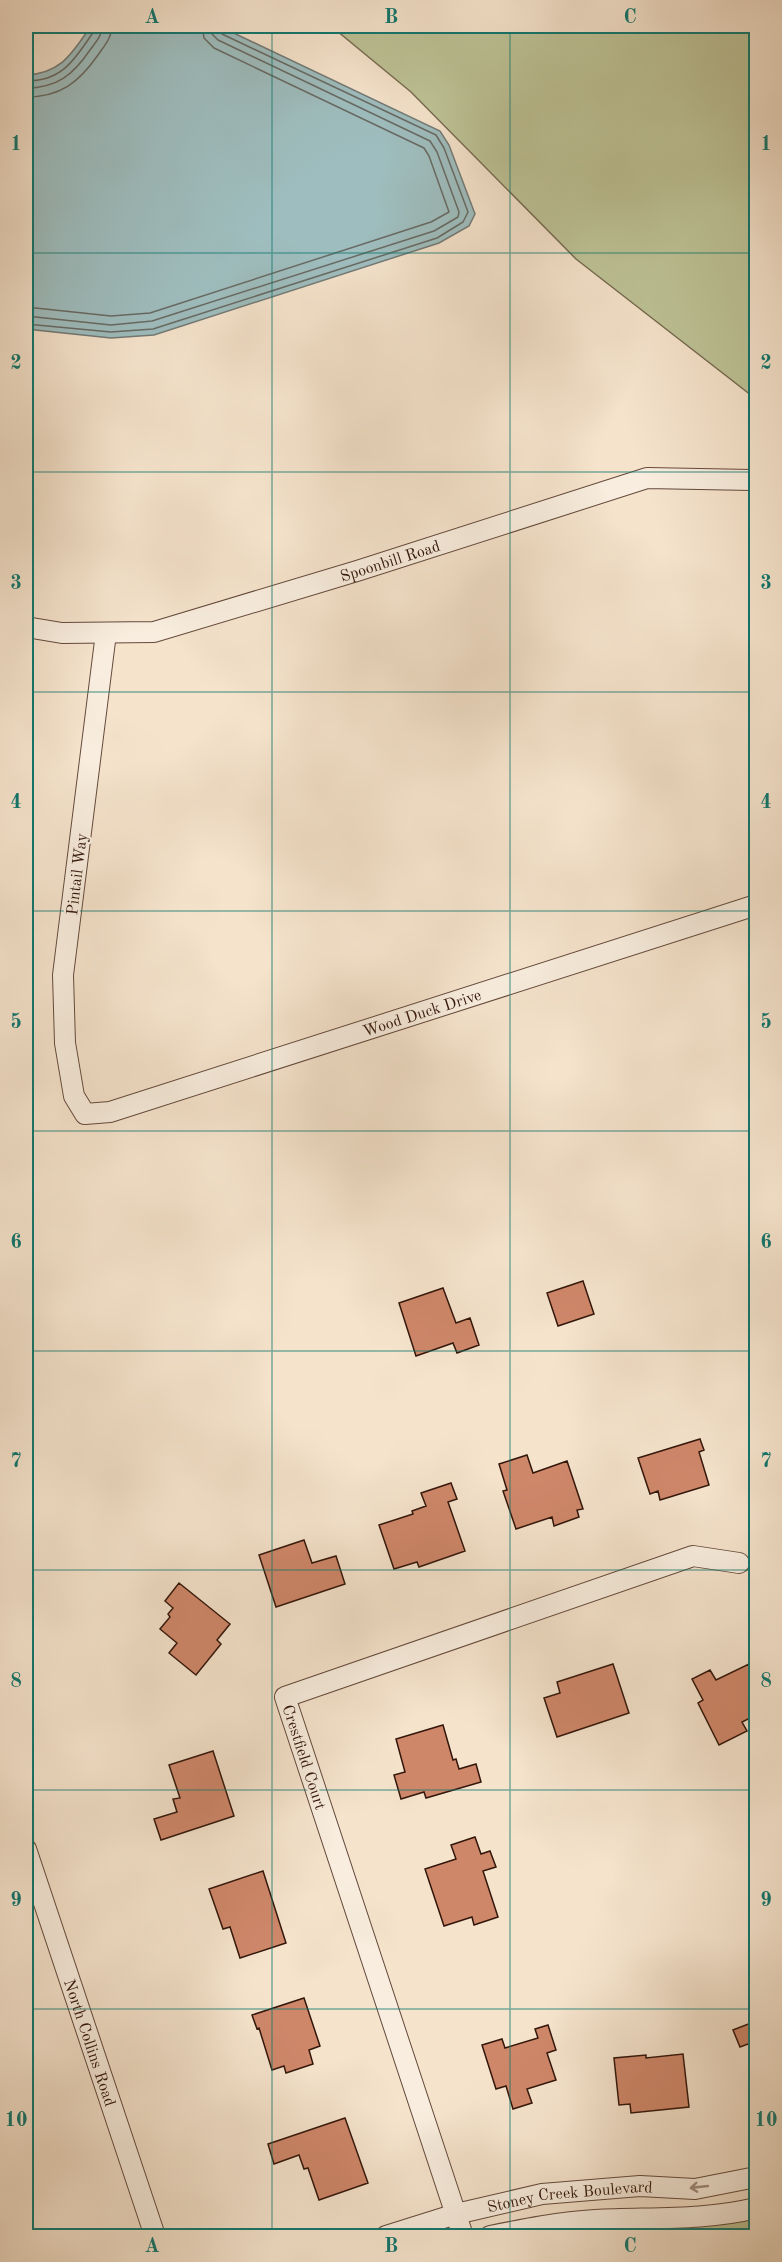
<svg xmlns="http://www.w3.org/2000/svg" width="782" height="2262" font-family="'Old Standard TT',serif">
	<rect width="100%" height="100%" fill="#f5e3cc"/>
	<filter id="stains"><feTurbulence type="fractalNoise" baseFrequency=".00333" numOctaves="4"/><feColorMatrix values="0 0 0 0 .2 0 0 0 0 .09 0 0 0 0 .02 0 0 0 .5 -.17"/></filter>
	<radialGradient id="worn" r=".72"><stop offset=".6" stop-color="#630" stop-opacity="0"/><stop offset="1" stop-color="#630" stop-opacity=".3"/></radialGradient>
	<path fill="#bdc397" stroke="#786c51" stroke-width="1.5" d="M331,26H756V399L576,259L411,92Z
		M756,2215V2236H538L592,2226Z"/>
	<path fill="#9ebdbe" stroke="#737a76" stroke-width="1.5" d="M91,26H219L440,131L449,145L475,214L469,226L439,243L154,335L111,338L26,329V75C62,73 72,53 91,26Z"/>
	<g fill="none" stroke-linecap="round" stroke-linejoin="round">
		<path stroke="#686a64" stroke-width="1.5" d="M26,81C63,81 75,59 94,31L95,26
			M26,88C57,88 73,75 90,50C96,42 102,35 103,26
			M26,97C61,97 79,82 98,55C105,45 112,37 112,26
			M26,307L111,316L150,313L431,222L449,212L429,156L424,148L214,48L204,38L202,26
			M26,316L111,325L152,321L434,231L458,217L459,212L437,152L430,141L218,40L212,34L211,26
			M26,324L111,332L153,329L437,238L463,222L468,212L444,148L436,135L222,34L219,30L218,26"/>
	</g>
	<path fill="#cf876a" stroke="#33160b" stroke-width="1.5" d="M583,1281L594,1314L558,1326L547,1293Z
		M443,1288L456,1323L470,1318L479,1345L457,1353L453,1343L416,1356L399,1303Z
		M700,1439L704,1450L699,1452L709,1485L660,1500L658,1491L650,1494L638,1458Z
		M527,1455L533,1473L567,1461L583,1509L577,1510L579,1517L554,1526L552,1517L516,1529L503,1491L507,1490L499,1464Z
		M451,1483L457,1499L448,1502L465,1551L419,1567L417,1562L394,1569L379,1525L413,1514L412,1511L426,1506L421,1493Z
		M304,1540L312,1563L336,1556L345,1584L276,1607L259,1555Z
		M179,1583L230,1624L217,1640L221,1644L196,1675L169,1653L177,1643L160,1629L170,1617L168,1614L173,1608L165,1601Z
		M613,1664L629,1713L557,1737L544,1698L560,1693L557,1682Z
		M749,1664L756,1679V1715L742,1722L747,1731L719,1745L698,1703L703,1700L692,1679L710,1670L716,1680Z
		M443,1725L453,1760L456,1759L459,1769L476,1764L481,1782L426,1798L424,1792L401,1799L394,1775L405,1772L396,1739Z
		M213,1751L234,1816L161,1840L154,1819L177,1812L173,1799L180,1798L169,1765Z
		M475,1837L481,1854L490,1851L496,1867L483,1871L498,1917L474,1925L472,1917L444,1926L425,1869L456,1859L451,1845Z
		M263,1871L286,1943L240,1958L230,1927L223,1929L209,1889Z
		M304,1998L320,2046L309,2050L313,2064L286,2073L284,2066L272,2070L259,2028L257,2029L252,2015Z
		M756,2021V2041L740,2047L733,2030Z
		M548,2025L556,2050L547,2053L556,2080L527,2089L532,2103L513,2109L506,2086L496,2089L482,2045L502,2039L505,2048L538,2038L535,2029Z
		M683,2054L689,2107L631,2113L630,2104L619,2105L614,2058L646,2055V2058Z
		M345,2118L368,2183L319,2200L308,2168L304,2169L299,2155L274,2164L268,2144Z"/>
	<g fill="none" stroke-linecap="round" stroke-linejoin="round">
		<defs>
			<g id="minor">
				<path id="s1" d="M26,627L62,633L154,632L357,571L647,478L752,480L756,482"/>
				<path id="s2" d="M106,633L63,975L65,1043L74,1096L85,1114L110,1112L756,905"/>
				<path id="s3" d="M26,1849L155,2236"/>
				<path id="s4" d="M386,2236L456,2214L542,2194L640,2186L695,2189L756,2177"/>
				<path d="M463,2236L285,1697L693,1556L739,1563"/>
				<path d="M490,2236C525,2229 560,2222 595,2220C649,2217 703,2221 756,2208"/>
			</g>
		</defs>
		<use href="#minor" stroke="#64493b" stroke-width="22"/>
		<use href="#minor" stroke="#f8edde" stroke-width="20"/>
	</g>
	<defs><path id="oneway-shaft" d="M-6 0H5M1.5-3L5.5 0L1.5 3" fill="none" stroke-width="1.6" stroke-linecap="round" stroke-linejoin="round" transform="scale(1.5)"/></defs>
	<use stroke="#9f8c7f" href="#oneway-shaft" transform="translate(699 2187) rotate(174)"/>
	<path fill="none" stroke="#0f766e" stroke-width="1.5" stroke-opacity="0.55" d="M272,26V2236M510,26V2236M26,253H756M26,472H756M26,692H756M26,911H756M26,1131H756M26,1351H756M26,1570H756M26,1790H756M26,2009H756"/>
	<g text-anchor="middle" stroke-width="4.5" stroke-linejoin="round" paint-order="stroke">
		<g font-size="16" fill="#33160b" stroke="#f8edde">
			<text dy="6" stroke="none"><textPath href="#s1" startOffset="375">Spoonbill Road</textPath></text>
			<text transform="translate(76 874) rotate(-83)" y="6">Pintail Way</text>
			<text dy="6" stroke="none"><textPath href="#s2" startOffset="840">Wood Duck Drive</textPath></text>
			<text transform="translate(305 1757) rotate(72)" y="6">Crestfield Court</text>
			<text dy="6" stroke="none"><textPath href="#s3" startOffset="204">North Collins Road</textPath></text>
			<text dy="6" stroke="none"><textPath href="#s4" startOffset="189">Stoney Creek Boulevard</textPath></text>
		</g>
	</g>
	<rect width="782" height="2262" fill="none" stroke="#f5e3cc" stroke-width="66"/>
	<rect x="33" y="33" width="716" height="2196" fill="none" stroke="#0f766e" stroke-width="2"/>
	<g font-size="20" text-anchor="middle" font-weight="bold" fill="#0f766e">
		<text x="152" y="23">A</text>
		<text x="391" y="23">B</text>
		<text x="630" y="23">C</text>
		<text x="16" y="150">1</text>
		<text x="766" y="150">1</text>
		<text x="16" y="369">2</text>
		<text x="766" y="369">2</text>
		<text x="16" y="589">3</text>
		<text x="766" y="589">3</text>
		<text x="16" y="808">4</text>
		<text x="766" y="808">4</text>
		<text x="16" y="1028">5</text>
		<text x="766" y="1028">5</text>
		<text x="16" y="1248">6</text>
		<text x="766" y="1248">6</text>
		<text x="16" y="1467">7</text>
		<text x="766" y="1467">7</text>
		<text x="16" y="1687">8</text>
		<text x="766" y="1687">8</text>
		<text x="16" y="1906">9</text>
		<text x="766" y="1906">9</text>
		<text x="16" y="2126">10</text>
		<text x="766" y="2126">10</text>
		<text x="152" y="2252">A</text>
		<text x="391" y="2252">B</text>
		<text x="630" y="2252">C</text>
	</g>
	<rect width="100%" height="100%" filter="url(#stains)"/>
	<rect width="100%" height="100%" fill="url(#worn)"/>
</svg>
